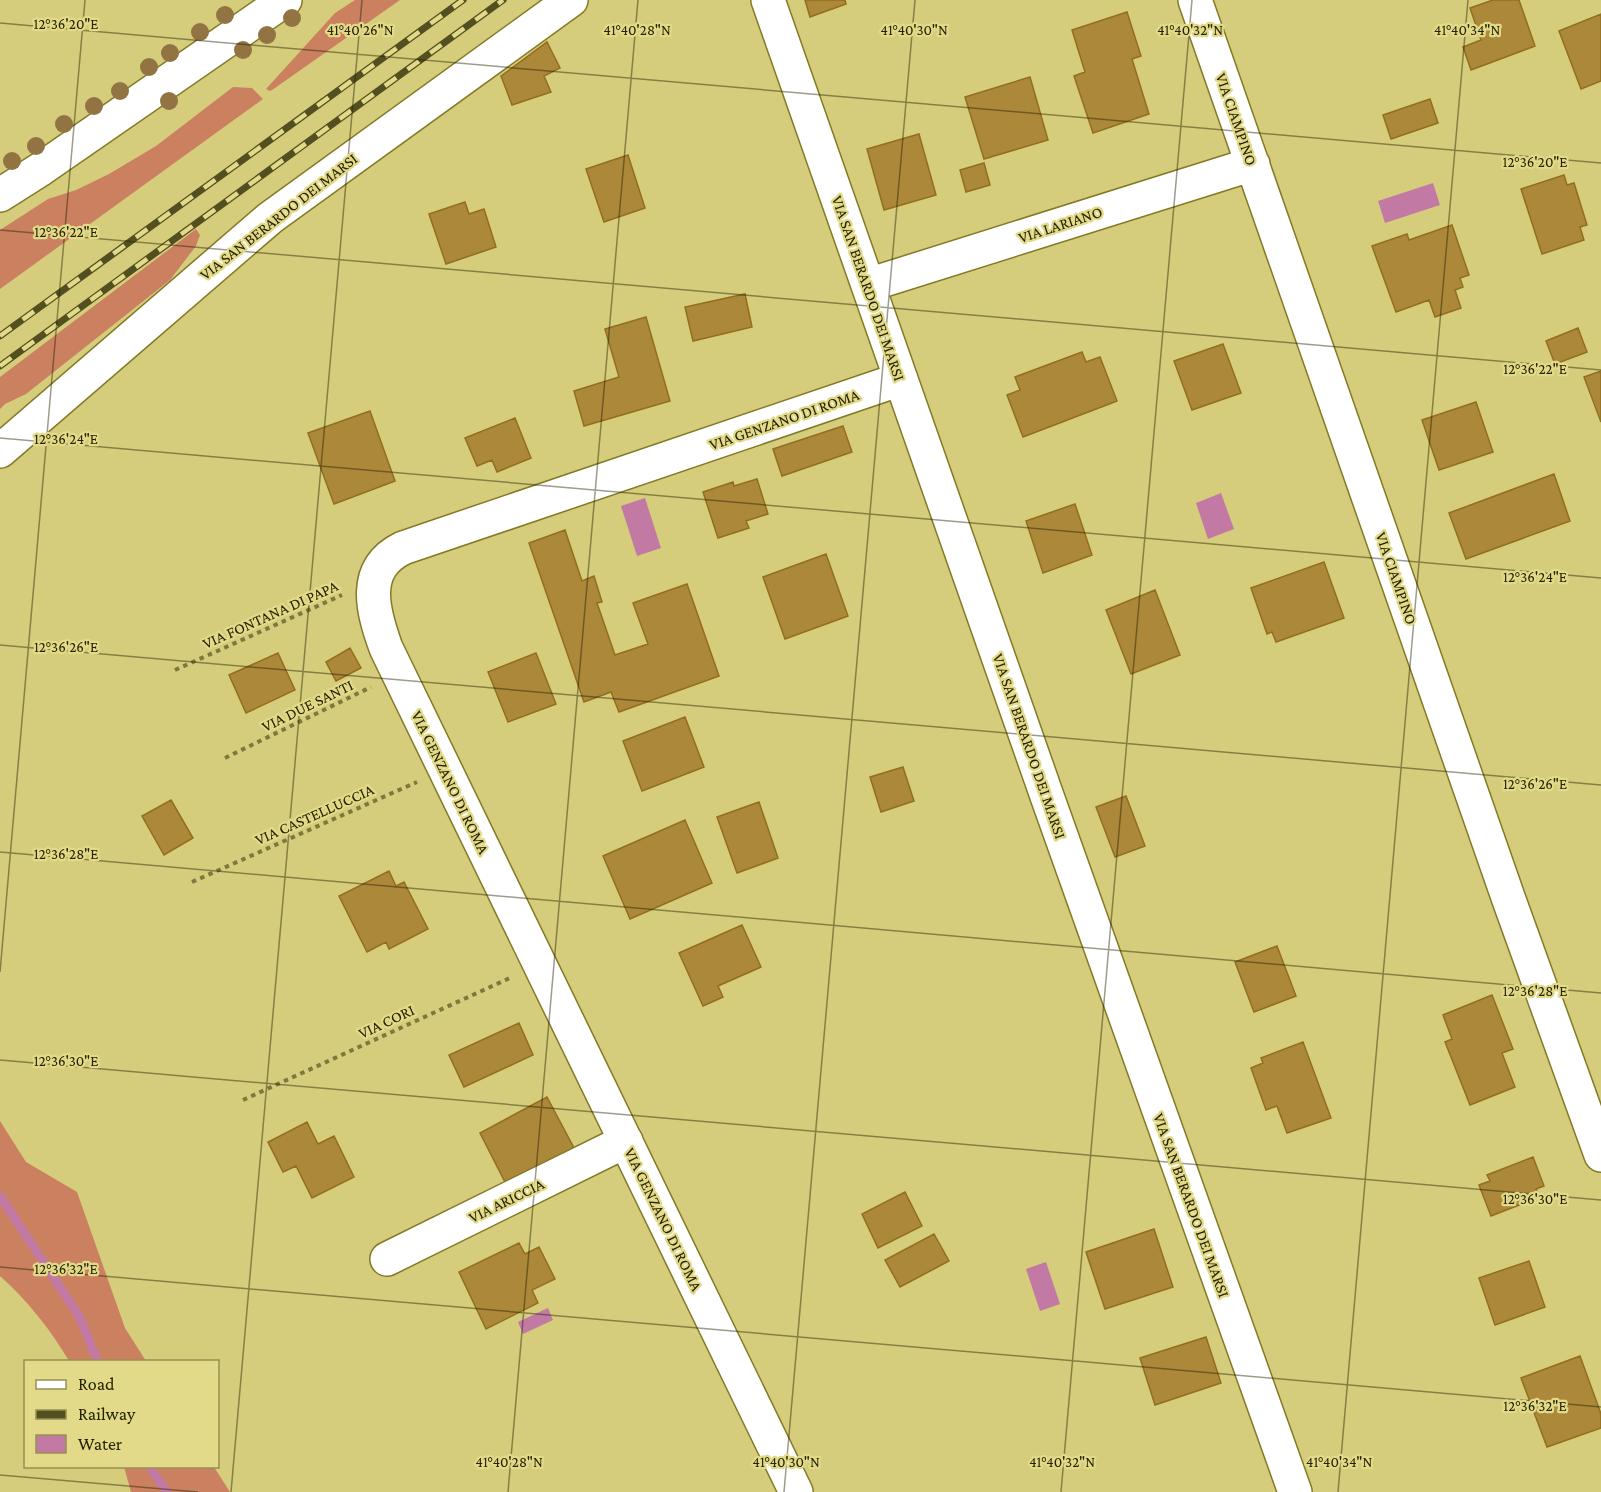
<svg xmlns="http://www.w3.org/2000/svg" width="1601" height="1492" font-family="'Crimson Pro',serif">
	<rect width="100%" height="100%" fill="#d5cd7b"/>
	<path fill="#cb8060" d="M355,0H400L275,88L270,91L266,89L335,13Z
		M233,87L252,88L263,99L0,289V230L48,199L76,190L109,174L156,146Z
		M196,229L200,235L196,246L170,280L26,394L5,404L0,409V377Z
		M0,1121L26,1162L77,1192L125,1328L146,1361H69C51,1330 27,1300 0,1276Z
		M124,1467H214L230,1492H131Z"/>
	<path fill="#c27aa5" d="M1433,183L1440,205L1385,223L1378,201Z
		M1221,493L1234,529L1208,539L1196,503Z
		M645,498L661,548L637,556L621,506Z
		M1046,1262L1060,1304L1040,1311L1026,1269Z
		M548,1308L553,1320L523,1334L518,1322Z"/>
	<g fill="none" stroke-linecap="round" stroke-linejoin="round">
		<path stroke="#c27aa5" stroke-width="9" d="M0,1196L79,1316L98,1362
			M149,1466L167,1492"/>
	</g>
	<path fill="#ac883b" stroke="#926e1d" stroke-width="1.5" d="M805,0H845L846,4L810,17Z
		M1493,0H1519L1535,46L1471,70L1463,47L1481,40L1470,8Z
		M1127,12L1141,56L1132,59L1149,114L1093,133L1074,76L1085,72L1072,30Z
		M1601,14V81L1581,89L1559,31Z
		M547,42L560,68L544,76L551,92L512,105L501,76Z
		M1030,77L1048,140L984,159L965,97Z
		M1430,99L1438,123L1391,139L1383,115Z
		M919,134L936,195L884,210L867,149Z
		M628,155L645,208L604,222L586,169Z
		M984,163L990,185L966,192L960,170Z
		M1564,175L1567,185L1574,183L1587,225L1580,227L1584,240L1542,254L1521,189Z
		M465,202L469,214L484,209L496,247L446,264L429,214Z
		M1452,225L1469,275L1460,278L1463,287L1455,290L1461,308L1435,317L1429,300L1396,312L1372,246L1407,234L1409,240Z
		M745,294L752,327L693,341L685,307Z
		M646,317L670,401L584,426L574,391L619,377L605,329Z
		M1578,328L1587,352L1555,364L1546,341Z
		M1223,344L1241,393L1192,410L1174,361Z
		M1082,352L1086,362L1100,357L1117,401L1023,437L1007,395L1020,390L1015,377Z
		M1601,371V422L1584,377Z
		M1476,402L1493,452L1439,470L1422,420Z
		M370,411L395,481L334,504L308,433Z
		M515,418L531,458L497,472L492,460L477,466L465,438Z
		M843,426L852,452L782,476L773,449Z
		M1554,474L1570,521L1466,559L1449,513Z
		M757,479L768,514L746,521L749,528L718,538L703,492L733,482L734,486Z
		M1075,504L1092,555L1043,573L1026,521Z
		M565,530L582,581L594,576L602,602L597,603L615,655L648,644L633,603L687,584L719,676L619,712L611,692L584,702L529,543Z
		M826,554L848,616L785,639L763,577Z
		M1324,562L1344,618L1276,642L1272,632L1267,634L1251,588Z
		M1155,590L1180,655L1131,674L1106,610Z
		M350,648L361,668L336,681L326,662Z
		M278,653L295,690L246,713L229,675Z
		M536,653L556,704L508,722L488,672Z
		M685,717L704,767L642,791L623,741Z
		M903,767L914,801L881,812L870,777Z
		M1126,796L1145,846L1115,857L1096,807Z
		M171,800L193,838L164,855L142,816Z
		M759,802L778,858L737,873L717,817Z
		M685,820L712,883L630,919L603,856Z
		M389,871L396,886L404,882L428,929L389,949L386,942L367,952L339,896Z
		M742,925L761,967L718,986L723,997L703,1006L679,953Z
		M1277,946L1296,996L1254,1012L1235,962Z
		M1492,995L1513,1049L1502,1053L1515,1087L1470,1105L1445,1042L1452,1039L1443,1015Z
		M519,1023L533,1055L464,1087L449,1055Z
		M1303,1042L1331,1118L1287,1133L1277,1106L1266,1110L1251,1068L1263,1063L1261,1058Z
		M547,1097L574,1148L506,1184L480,1133Z
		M307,1122L318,1144L334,1136L354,1177L312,1198L296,1166L283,1172L268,1142Z
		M1533,1157L1544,1186L1536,1189L1540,1197L1491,1216L1479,1185L1490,1181L1487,1175Z
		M905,1192L922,1226L878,1248L862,1214Z
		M1154,1229L1173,1287L1105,1309L1086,1252Z
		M934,1234L949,1261L900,1287L885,1260Z
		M519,1243L525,1254L539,1247L555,1279L532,1290L538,1303L486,1329L459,1272Z
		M1529,1261L1545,1307L1495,1325L1479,1278Z
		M1206,1337L1221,1383L1155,1405L1140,1358Z
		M1580,1356L1601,1414V1428L1547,1447L1521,1378Z"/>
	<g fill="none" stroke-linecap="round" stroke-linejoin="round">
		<defs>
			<path id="street" d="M768,0L1048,799L1295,1492
				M1195,0L1509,900L1601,1155
				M0,195L41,169L285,0
				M868,285L1253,164
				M0,451L270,218L571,0
				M387,1259L626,1141
				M796,1492L386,648C373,612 360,569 403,548L901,379"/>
		</defs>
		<use href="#street" stroke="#837a25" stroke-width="36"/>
		<path stroke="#7e783e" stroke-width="4" stroke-dasharray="4.5 4.5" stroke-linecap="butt" d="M175,670L342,595
			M225,758L371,687
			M192,882L417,782
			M243,1100L512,977"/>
		<use href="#street" stroke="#fff" stroke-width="33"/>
		<defs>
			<path id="rail" d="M0,336L463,0
				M0,366L503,0"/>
		</defs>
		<use href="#rail" stroke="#534f20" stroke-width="7"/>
		<use href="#rail" stroke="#e2da88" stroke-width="4.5" stroke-dasharray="14" stroke-linecap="butt"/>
	</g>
	<g fill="#927342">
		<circle cx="225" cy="15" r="9"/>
		<circle cx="292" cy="18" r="9"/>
		<circle cx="200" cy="32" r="9"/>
		<circle cx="267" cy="35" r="9"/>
		<circle cx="243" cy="50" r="9"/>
		<circle cx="170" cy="53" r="9"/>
		<circle cx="149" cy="67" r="9"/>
		<circle cx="120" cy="91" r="9"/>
		<circle cx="169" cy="101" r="9"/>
		<circle cx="94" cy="106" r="9"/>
		<circle cx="64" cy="124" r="9"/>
		<circle cx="36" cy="146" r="9"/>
		<circle cx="12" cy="161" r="9"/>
	</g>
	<path fill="none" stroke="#252200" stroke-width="1.5" stroke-opacity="0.45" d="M0,23L1601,163M0,230L1601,370M0,438L1601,578M0,645L1601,785M0,852L1601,993M0,972L85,0M0,1060L1601,1200M0,1267L1601,1407M0,1475L198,1492M231,1492L362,0M508,1492L638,0M784,1492L915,0M1061,1492L1192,0M1338,1492L1468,0"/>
	<g text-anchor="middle" stroke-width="4.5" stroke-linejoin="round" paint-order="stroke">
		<g font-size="16" fill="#252200" stroke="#e2da88">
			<text transform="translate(1237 119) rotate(71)" y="6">VIA CIAMPINO</text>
			<text transform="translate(278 216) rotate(-38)" y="6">VIA SAN BERARDO DEI MARSI</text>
			<text transform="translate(1060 224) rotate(-18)" y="6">VIA LARIANO</text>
			<text transform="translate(869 288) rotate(71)" y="6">VIA SAN BERARDO DEI MARSI</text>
			<text transform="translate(784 419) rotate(-19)" y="6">VIA GENZANO DI ROMA</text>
			<text transform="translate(1397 578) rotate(71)" y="6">VIA CIAMPINO</text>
			<text transform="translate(270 614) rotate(-24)" y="6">VIA FONTANA DI PAPA</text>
			<text transform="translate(307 705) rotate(-26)" y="6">VIA DUE SANTI</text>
			<text transform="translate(1030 746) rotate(71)" y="6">VIA SAN BERARDO DEI MARSI</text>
			<text transform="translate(451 782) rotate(64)" y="6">VIA GENZANO DI ROMA</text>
			<text transform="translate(314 814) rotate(-24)" y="6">VIA CASTELLUCCIA</text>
			<text transform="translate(386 1021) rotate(-25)" y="6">VIA CORI</text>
			<text transform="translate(506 1200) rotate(-26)" y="6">VIA ARICCIA</text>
			<text transform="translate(1192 1205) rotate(70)" y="6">VIA SAN BERARDO DEI MARSI</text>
			<text transform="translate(664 1219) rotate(64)" y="6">VIA GENZANO DI ROMA</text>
		</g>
	</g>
	<g font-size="15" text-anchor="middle" fill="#252200" stroke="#e2da88" stroke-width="4.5" stroke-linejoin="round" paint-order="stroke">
		<text x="66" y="29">12°36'20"E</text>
		<text x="360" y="35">41°40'26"N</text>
		<text x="637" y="35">41°40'28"N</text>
		<text x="914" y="35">41°40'30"N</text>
		<text x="1190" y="35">41°40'32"N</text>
		<text x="1467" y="35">41°40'34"N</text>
		<text x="1535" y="167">12°36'20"E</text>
		<text x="66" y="237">12°36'22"E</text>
		<text x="1535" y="374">12°36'22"E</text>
		<text x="66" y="444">12°36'24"E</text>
		<text x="1535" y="582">12°36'24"E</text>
		<text x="66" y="652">12°36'26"E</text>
		<text x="1535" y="789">12°36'26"E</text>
		<text x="66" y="859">12°36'28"E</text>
		<text x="1535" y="996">12°36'28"E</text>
		<text x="66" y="1066">12°36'30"E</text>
		<text x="1535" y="1204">12°36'30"E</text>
		<text x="66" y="1274">12°36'32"E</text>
		<text x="1535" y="1411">12°36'32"E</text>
		<text x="509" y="1467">41°40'28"N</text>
		<text x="786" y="1467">41°40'30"N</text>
		<text x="1062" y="1467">41°40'32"N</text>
		<text x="1339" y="1467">41°40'34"N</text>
	</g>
	<rect x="24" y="1360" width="195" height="108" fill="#e2da88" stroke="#969052" stroke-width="1.5"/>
	<rect x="36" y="1380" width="30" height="9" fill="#ffffff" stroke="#969052" stroke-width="1.5"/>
	<text x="78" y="1390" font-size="18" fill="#252200">Road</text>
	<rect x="36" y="1410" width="30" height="9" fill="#534f20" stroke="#969052" stroke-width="1.5"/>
	<text x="78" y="1420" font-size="18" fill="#252200">Railway</text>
	<rect x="36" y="1435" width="30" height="18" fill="#c27aa5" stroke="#969052" stroke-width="1.5"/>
	<text x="78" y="1450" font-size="18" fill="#252200">Water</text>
</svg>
